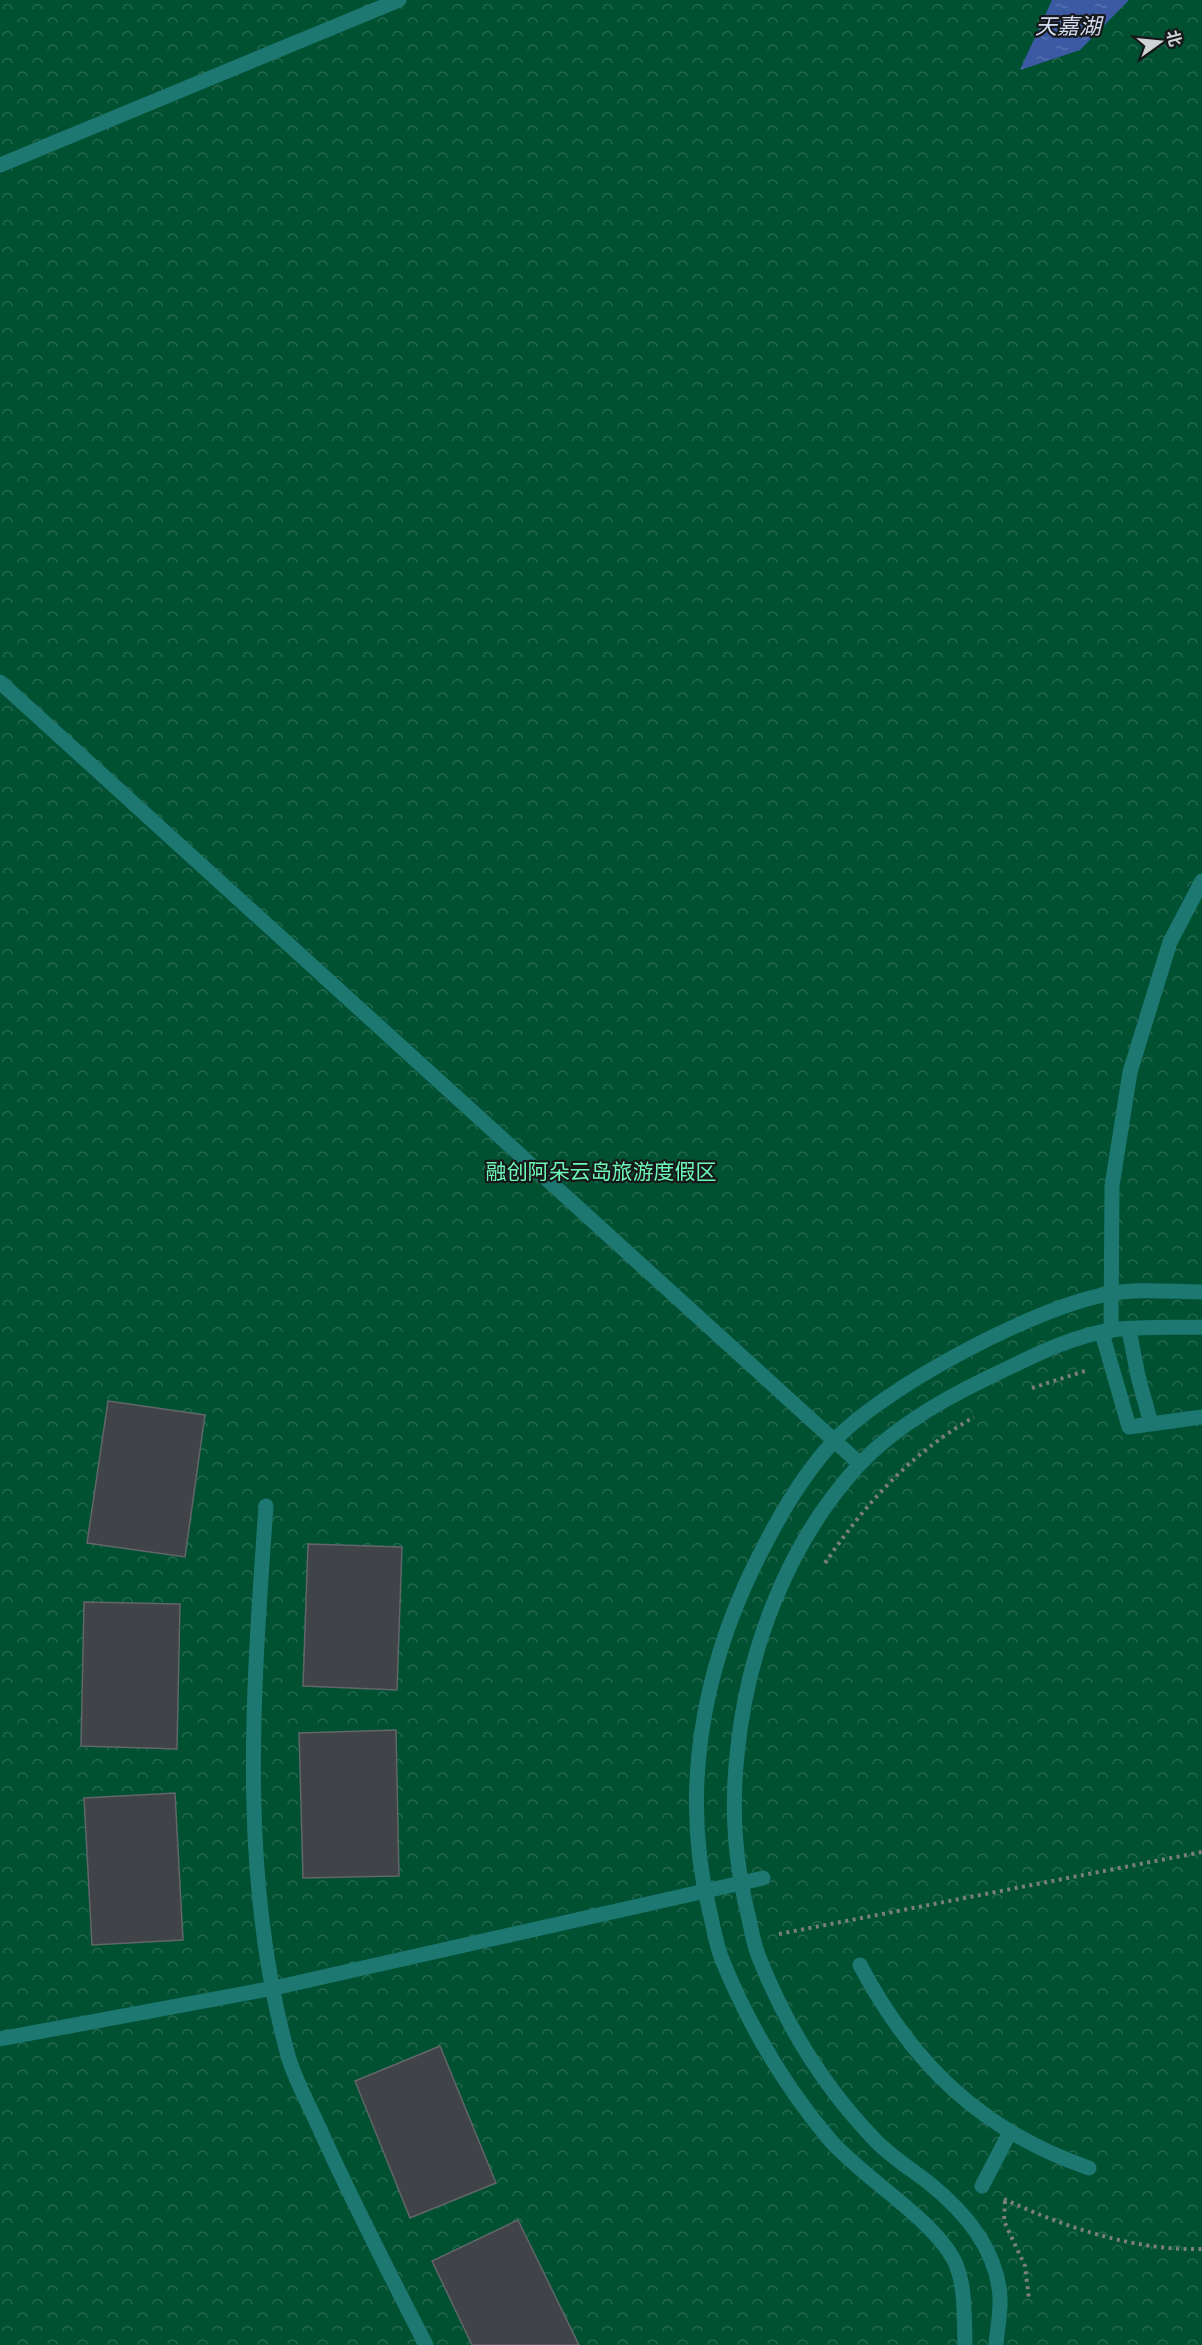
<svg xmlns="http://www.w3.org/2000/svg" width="1202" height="2345" font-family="'Nunito Sans','Noto Sans SC',sans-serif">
	<defs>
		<pattern id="park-crowns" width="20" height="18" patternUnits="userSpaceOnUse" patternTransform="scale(1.5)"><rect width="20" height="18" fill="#005032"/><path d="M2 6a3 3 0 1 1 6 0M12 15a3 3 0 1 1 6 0" fill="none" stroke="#24684f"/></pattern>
		<pattern id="water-ripples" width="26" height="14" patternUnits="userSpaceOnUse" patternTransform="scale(1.5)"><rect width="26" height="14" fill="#3c5aa4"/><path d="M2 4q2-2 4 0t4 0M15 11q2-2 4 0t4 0" fill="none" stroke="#5771b0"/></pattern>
	</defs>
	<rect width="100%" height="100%" fill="#2b3132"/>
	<path fill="url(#park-crowns)" d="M0,0H1202V2345H0Z"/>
	<path fill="url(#water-ripples)" d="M1052,0H1129L1080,50L1020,70Z"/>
	<path fill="#404448" stroke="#616669" stroke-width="1.5" d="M108,1401L205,1415L185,1557L87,1543Z
		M308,1544L402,1547L397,1690L303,1686Z
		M84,1602L180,1604L177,1749L81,1746Z
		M396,1730L399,1876L303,1878L299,1733Z
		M175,1793L183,1940L92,1945L84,1798Z
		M440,2046L496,2183L410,2218L355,2081Z
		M518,2220L579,2345H472L432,2261Z"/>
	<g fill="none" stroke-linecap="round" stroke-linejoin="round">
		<path stroke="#7b7f80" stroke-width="4" stroke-dasharray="3 4.5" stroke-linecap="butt" d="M1032,1388L1088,1370
			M825,1563C866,1503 910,1454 974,1417
			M779,1934L1202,1852
			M1004,2199C1064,2227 1135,2251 1202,2249
			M1005,2201L1004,2221L1025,2266L1029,2299"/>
		<path stroke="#1c7870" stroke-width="15" d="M0,165L399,0
			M0,682L860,1464
			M1129,1330L1138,1376L1151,1424
			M1111,1331L1112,1186L1130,1072L1170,942L1202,881
			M1102,1333L1129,1427L1202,1417
			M266,1506C253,1691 238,1878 289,2059C297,2084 311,2109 322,2134C354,2205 390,2275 426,2345
			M860,1965C913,2065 982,2131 1089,2168
			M0,2039L274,1988L763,1878
			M982,2186L1010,2132
			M965,2345C964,2319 966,2284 954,2260C931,2217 863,2178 830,2140C785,2087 749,2025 723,1962C716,1946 714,1929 710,1913C680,1794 702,1672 755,1564C777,1520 799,1480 832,1443C882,1388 1035,1307 1108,1294C1138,1288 1172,1292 1202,1292
			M996,2345C997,2330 1001,2312 1000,2297C997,2250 964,2211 929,2183C911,2169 890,2156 875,2140C825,2088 786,2025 760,1960C754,1947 752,1933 749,1919C735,1863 731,1813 737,1755C747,1651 787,1544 858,1466C897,1424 951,1395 1002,1371C1037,1354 1073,1336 1112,1330C1141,1326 1172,1328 1202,1327"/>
	</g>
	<g text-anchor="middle" stroke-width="4.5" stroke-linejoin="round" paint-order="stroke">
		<g font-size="21" fill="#6df9b7" stroke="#161819">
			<text x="601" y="1179">融创阿朵云岛旅游度假区</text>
		</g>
		<g font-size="22" font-style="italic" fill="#d1dbf0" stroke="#161819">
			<text x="1068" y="34">天嘉湖</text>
		</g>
	</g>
	<g transform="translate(1160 42) rotate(75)" stroke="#161819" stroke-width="4.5" paint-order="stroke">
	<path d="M0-4.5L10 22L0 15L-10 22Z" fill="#d0d3d4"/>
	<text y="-9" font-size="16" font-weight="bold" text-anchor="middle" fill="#d0d3d4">北</text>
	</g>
</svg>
